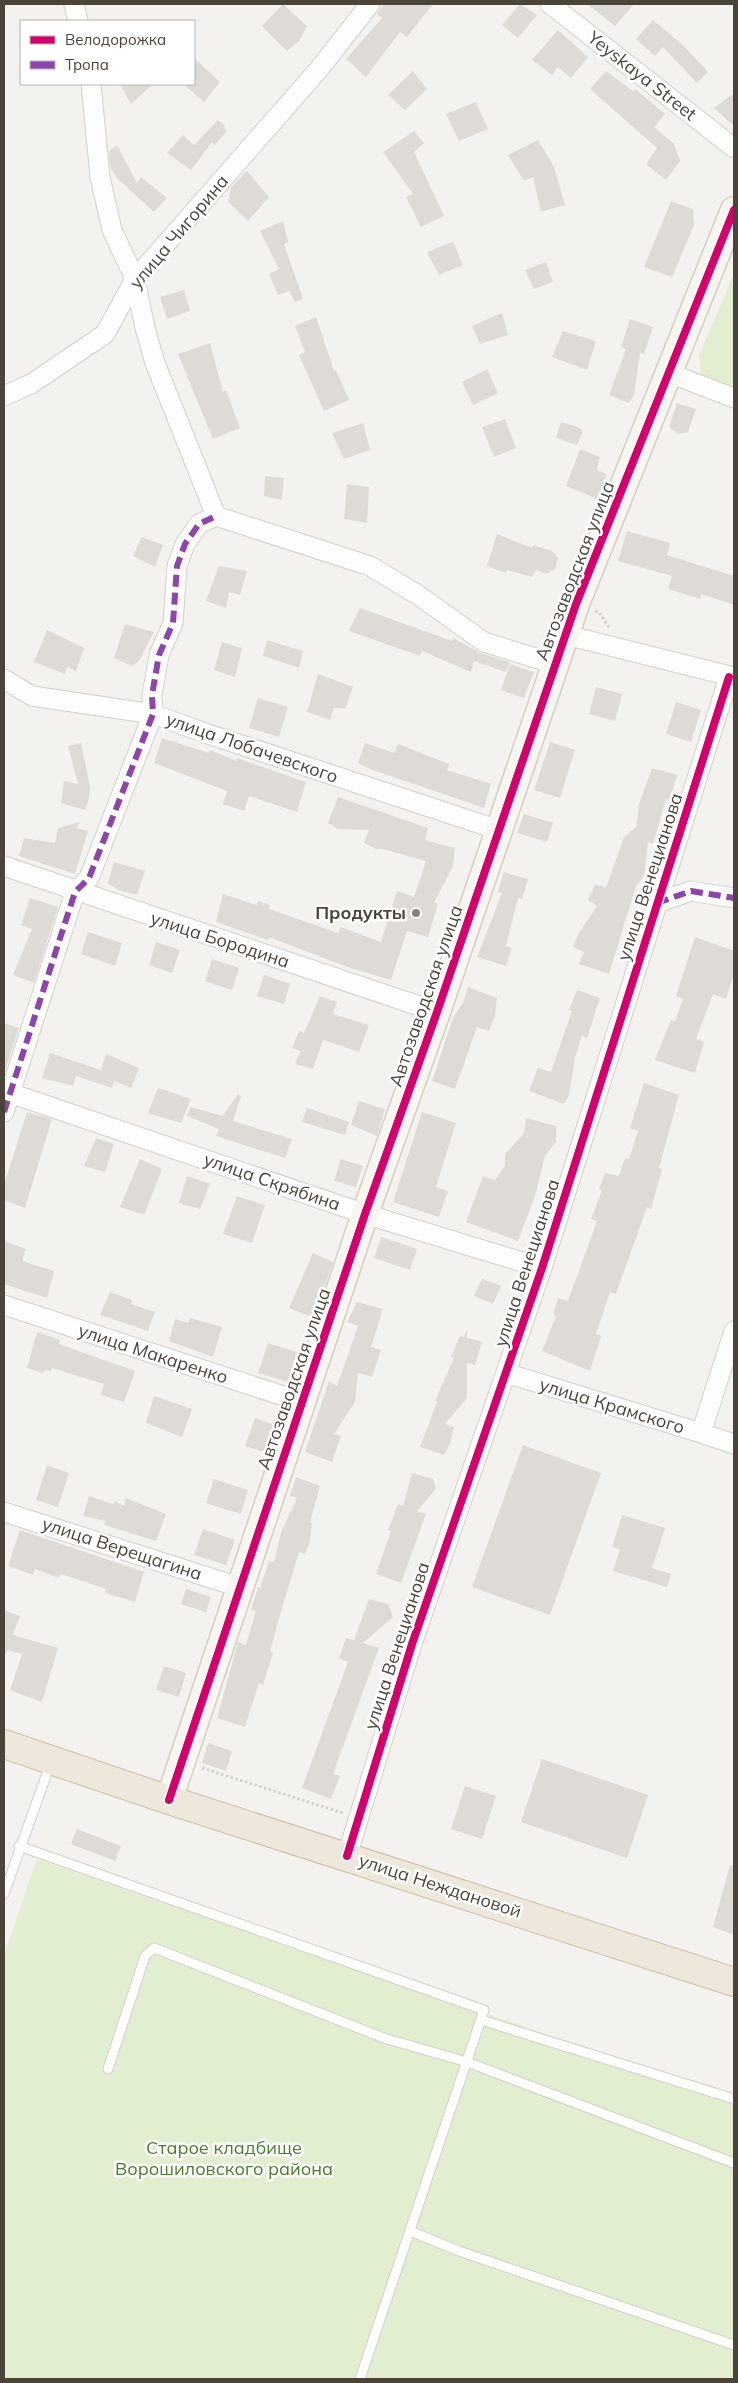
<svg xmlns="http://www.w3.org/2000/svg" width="738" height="2383" font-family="Mulish,sans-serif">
	<rect width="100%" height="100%" fill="#f4f2ee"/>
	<path fill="#e1eecf" d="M734,274V398L702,380L699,355Z
		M37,1859L320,1958L734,2097V2379H4V1955Z"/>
	<path fill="#dedbd6" d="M283,4L307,26L299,41L287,51L262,26Z
		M384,4H433L407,37L400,32L366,77L346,59L382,18L377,14Z
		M520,4L537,15L518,38L502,25Z
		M587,4H634L615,26Z
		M653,20L685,47L708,72L697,83L663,47L655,56L636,39Z
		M558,30L588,57L571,78L558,67L552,75L532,60Z
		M194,58L220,82L204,102L183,84H194Z
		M413,71L427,89L405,110L388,95Z
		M606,71L633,91L635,89L665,114L654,127L674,144L680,161L666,180L646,164L657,148L590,89Z
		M120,84H153L131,104Z
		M734,93V126L714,108Z
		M476,102L488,129L459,141L446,114Z
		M218,120L225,126L224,128L227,131L215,145L212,142L191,170L167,153L183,135L194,145Z
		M414,131L424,143L414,152L444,216L421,227L406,197L413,194L383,152Z
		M538,140L554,167L565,205L541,212L533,177L524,181L508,155Z
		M117,145L137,183L141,177L167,198L154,212L116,177L110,166L109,151Z
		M247,171L269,197L248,221L228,202L231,187Z
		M671,201L693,209L694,225L672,277L644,267Z
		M283,221L288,242L284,244L303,299L295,302L289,291L278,295L269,274L279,269L260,231Z
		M453,242L463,265L439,275L427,252Z
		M546,262L553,282L534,289L525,270Z
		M184,290L190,311L167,319L160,297Z
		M502,313L508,335L480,344L472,326Z
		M316,317L334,371L336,370L349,400L324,411L299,355L305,352L295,326Z
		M630,319L653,327L644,354L640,353L634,395L629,403L609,395L626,349L621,347Z
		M563,331L596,341L587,370L552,357Z
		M210,343L223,392L226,390L240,428L213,439L178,354Z
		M487,369L498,393L473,405L462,382Z
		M677,403L696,409L688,432L678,434L669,427Z
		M505,419L516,448L494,457L482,427Z
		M561,422L578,427L583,431L577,445L556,438Z
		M363,423L370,450L344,459L332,433Z
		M580,449L600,457L597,470L606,474L600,500L566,486Z
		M265,476L284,478L282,500L264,496Z
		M347,484L369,487L367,523L344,519Z
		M627,531L670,543L667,555L734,576V605L701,594L700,599L668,589L672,576L618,561Z
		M497,534L532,548L533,545L552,551L558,558L555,569L546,574L536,570L532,577L507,570L506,573L487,566Z
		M142,537L163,545L155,567L133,556Z
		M219,566L247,571L240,595L229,592L226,608L206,601Z
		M360,608L452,641L453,638L480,653L510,662L506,672L474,661L471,672L422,651L420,656L349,631Z
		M125,624L154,632L139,661L132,666L114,658Z
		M47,630L84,648L76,671L67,667L65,674L34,662Z
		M267,640L303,651L299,668L263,656Z
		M222,642L242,648L235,677L214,670Z
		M510,664L534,672L524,698L501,690Z
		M318,674L353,687L345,709L334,708L330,720L307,712Z
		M596,687L622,694L615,721L589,714Z
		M258,698L288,707L279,737L249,728Z
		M676,702L701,710L691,742L666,734Z
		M162,738L209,753L210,750L236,761L237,758L306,782L297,812L249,796L244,811L223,804L227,791L154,763Z
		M550,742L575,750L560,798L534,790Z
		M81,743L90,787L89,799L85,810L61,803L64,781L78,784L68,746Z
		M365,743L394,753L398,744L449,764L447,770L491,784L484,808L370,769L358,763Z
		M652,768L677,775L670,800L666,799L653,844L648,842L644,876L636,886L609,974L579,964L584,952L573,947L579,933L597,906L588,900L595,884L606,888L624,837L636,827L639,804Z
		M338,797L428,828L425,840L455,848L453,866L434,903L438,904L428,937L407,931L391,980L350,968L269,937L268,940L216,922L223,894L257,905L258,901L270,905L269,909L338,933L341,927L381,942L397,891L414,897L426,861L379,848L378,850L364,843L369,830L338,829L328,823Z
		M524,814L553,823L547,842L517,833Z
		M80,822L77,828L88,831L75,874L19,856L24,838L55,843L58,828Z
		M114,862L145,871L137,895L118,890L108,883Z
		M504,872L528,879L522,899L518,898L506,946L512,948L506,966L477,957L502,893L498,892Z
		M30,898L58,907L34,983L13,975L32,929L21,925Z
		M88,932L122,943L115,966L81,954Z
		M695,937L734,951V973L726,999L713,994L696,1039L704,1042L695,1073L655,1060L671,1020L675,1021L683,999L676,996Z
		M156,942L180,950L172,973L149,965Z
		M212,959L239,968L232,990L205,981Z
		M264,975L290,984L284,1004L257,996Z
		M468,987L497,998L495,1016L489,1031L477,1027L455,1089L432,1081L453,1018L463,1003Z
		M577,990L600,998L587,1038L582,1036L575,1058L569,1095L564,1104L529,1091L538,1068L551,1072L572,1011L569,1010Z
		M320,996L337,1002L333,1014L369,1025L359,1052L323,1040L313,1069L295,1064L301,1051L292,1048L299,1031L304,1033Z
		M4,1023L19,1028L5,1071H4Z
		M50,1053L101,1070L106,1054L139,1068L131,1088L114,1081L112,1088L76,1076L73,1086L42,1078Z
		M644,1083L679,1095L659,1168L662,1169L651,1209L647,1207L616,1294L610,1292L596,1334L601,1336L590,1371L542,1351L556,1316L553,1315L558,1298L568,1301L597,1221L591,1219L602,1190L599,1189L605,1173L619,1176L625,1158L629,1159L638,1131L630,1128Z
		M158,1088L191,1099L181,1123L148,1113Z
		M238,1094L241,1096L233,1121L292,1139L285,1158L216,1136L219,1129L187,1116L190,1107L223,1116Z
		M359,1101L385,1109L377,1136L351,1125Z
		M307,1108L349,1122L345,1135L302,1122Z
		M27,1112L52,1119L25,1208L4,1200V1185Z
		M422,1112L456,1123L436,1187L448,1191L439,1217L393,1202Z
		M526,1118L556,1126V1142L545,1156L535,1196L518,1241L466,1222L483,1176L495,1180L505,1166V1154L524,1133Z
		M96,1138L114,1144L105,1172L84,1166Z
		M140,1159L162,1169L144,1215L120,1207Z
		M341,1159L363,1166L356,1187L334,1181Z
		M187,1176L210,1184L200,1209L179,1203Z
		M237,1196L265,1205L252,1243L223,1234Z
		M381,1237L417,1249L410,1270L374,1258Z
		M4,1241L26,1249L22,1261L54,1271L47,1298L4,1284Z
		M313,1253L333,1262L314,1318L289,1308Z
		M482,1279L501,1286L493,1304L474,1296Z
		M110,1292L132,1300L131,1304L155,1312L148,1331L100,1315Z
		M357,1302L383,1309L371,1347L381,1350L372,1377L358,1373L355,1402L334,1434L341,1436L332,1462L305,1452L329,1381L337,1386L358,1326L347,1322Z
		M190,1318L222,1327L213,1357L169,1341L175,1319L188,1323Z
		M467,1329V1338L482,1342L475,1365L467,1363V1398L445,1424L454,1427L450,1444L444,1455L420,1447L437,1402L435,1401L454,1358L451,1357L460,1336L464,1337Z
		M37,1332L60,1340L59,1344L135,1371L124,1402L101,1395L104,1384L52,1368L51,1371L46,1370L42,1373L27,1368Z
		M268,1343L297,1352L288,1382L258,1373Z
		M154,1396L192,1409L182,1437L146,1423Z
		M255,1418L277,1426L267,1453L245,1446Z
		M523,1445L601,1473L550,1615L472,1587Z
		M47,1465L69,1473L58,1507L36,1500Z
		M412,1473L433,1479L436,1489L417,1511L426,1514L401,1583L376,1574L391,1531L388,1530L398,1504L403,1506Z
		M296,1477L320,1486L310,1522L312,1523L310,1542L305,1554L299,1552L279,1618L270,1652L273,1653L263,1685L259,1683L245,1727L217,1718L238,1642L246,1645L256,1611L251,1610L258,1587L260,1588L269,1561L274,1562L281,1532L297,1498L290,1496Z
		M214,1479L248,1490L241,1514L206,1503Z
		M89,1496L113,1504L115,1501L124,1506L126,1498L166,1514L156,1541L104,1525L106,1521L83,1516Z
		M622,1515L665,1528L652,1568L671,1574L667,1587L613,1571L620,1549L612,1547Z
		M203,1529L235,1540L226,1565L194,1555Z
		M20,1530L144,1572L135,1602L105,1593L106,1589L61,1574L59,1578L35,1569L33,1575L8,1566Z
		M186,1589L211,1597L206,1612L181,1604Z
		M369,1599L388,1604L393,1617L363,1643L379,1648L333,1774L340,1776L331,1799L302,1788L348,1662L339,1658L346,1638L354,1640Z
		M4,1610L20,1616L13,1635L58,1648L42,1702L10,1690L22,1654L8,1650L4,1656Z
		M164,1666L186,1673L179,1697L156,1690Z
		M208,1743L232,1751L226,1771L202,1763Z
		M542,1759L648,1795L627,1858L521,1822Z
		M465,1786L496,1796L482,1839L451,1829Z
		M77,1829L121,1846L115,1861L71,1844Z
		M730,1865L734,1866V1935L713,1927Z"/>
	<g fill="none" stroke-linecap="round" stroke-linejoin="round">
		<defs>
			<path id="lane" d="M19,1846L484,2010L360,2379
				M4,1894L51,1762
				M481,2020L734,2099
				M108,2069L145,1956L154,1948L384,2038L467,2062L734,2163
				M410,2231L459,2251L734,2345"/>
			<path id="street" d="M74,4L78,21
				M550,4L734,148
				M91,84L100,177L112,230L135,279L145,328L155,363L216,516L370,566L418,595L484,642L555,664
				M669,373L734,398
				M4,396L31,384L105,334L135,279L320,68L370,4
				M566,635L734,677
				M4,679L32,696L153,714L208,734L499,830
				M4,866L437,1012
				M657,903L691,891L734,898
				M4,1091L365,1214L542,1268
				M4,1112L75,892L89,878L153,714L152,695L159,655L173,623L177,566L185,544L199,524L216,516
				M4,1305L302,1402
				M506,1373L701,1433L734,1331
				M701,1433L734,1444
				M4,1512L239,1587
				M347,1856L412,1644L542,1268L729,677"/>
			<path id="secondary" d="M169,1800L365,1214L437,1012L576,604L734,210"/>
			<path id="highway" d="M4,1744L169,1800L734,1982"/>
		</defs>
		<use href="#lane" stroke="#d2d0cb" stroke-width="11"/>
		<use href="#street" stroke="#d2d0cb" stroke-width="21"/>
		<use href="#secondary" stroke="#d3cfc5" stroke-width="29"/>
		<use href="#highway" stroke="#ccbfa9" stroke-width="30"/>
		<path stroke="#d3d2cc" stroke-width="3" stroke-dasharray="2.5 2.5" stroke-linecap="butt" d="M595,611L599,612L610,629
			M202,1768L343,1813"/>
		<use href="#lane" stroke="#fdfdfc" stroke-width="9"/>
		<use href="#street" stroke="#fdfdfc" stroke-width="19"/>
		<use href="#secondary" stroke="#f7f6f1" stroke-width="26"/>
		<use href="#highway" stroke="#ede8db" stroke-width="28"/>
		<path stroke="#8e44ad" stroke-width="6" stroke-dasharray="12 6" stroke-linecap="butt" d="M657,903L691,891L734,898
			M4,1112L75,892L89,878L153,714L152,695L159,655L173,623L177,566L185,544L199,524L216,516"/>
		<defs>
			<path id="cycleway" d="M169,1800L365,1214L437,1012L576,604L734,210
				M347,1856L412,1644L542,1268L729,677"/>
		</defs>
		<use href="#cycleway" stroke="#fff" stroke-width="11"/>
		<use href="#cycleway" stroke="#d6006c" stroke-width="8"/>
	</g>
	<circle fill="#868178" stroke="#fff" stroke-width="2" cx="416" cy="913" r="5"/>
	<g text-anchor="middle" stroke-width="5" stroke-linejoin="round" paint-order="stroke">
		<g font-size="18" fill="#4b4439" stroke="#fff">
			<text transform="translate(642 76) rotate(38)" y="6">Yeyskaya Street</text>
			<text transform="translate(179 232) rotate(-50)" y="6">улица Чигорина</text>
			<text transform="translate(575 571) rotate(-69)" y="6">Автозаводская улица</text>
			<text transform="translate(252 748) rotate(19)" y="6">улица Лобачевского</text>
			<text transform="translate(650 877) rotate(-72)" y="6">улица Венецианова</text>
			<text transform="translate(220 940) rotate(18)" y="6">улица Бородина</text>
			<text transform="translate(426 996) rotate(-71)" y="6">Автозаводская улица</text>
			<text transform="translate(272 1182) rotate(19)" y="6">улица Скрябина</text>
			<text transform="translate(527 1263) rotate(-72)" y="6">улица Венецианова</text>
			<text transform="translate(153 1354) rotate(18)" y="6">улица Макаренко</text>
			<text transform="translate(294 1379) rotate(-71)" y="6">Автозаводская улица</text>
			<text transform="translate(612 1406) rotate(17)" y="6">улица Крамского</text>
			<text transform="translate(122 1549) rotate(18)" y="6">улица Верещагина</text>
			<text transform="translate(397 1646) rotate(-72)" y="6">улица Венецианова</text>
			<text transform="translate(440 1886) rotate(18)" y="6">улица Неждановой</text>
		</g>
		<g font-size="18" font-weight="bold" fill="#4b4439" stroke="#fff" text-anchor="end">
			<text x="406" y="919">Продукты</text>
		</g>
		<g font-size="18" fill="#4a7f2a" stroke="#fff">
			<text x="224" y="2154">Старое кладбище<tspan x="224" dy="21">Ворошиловского района</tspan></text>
		</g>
	</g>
	<rect width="738" height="2383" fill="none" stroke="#4b4439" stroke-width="10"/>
	<rect x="20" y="20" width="175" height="65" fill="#ffffff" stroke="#b7b4b0"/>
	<rect x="30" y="36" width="25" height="8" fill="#d6006c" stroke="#b7b4b0"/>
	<text x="65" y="45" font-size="15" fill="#4b4439">Велодорожка</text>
	<rect x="30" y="61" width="25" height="8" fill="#8e44ad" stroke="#b7b4b0"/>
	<text x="65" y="70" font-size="15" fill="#4b4439">Тропа</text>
</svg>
